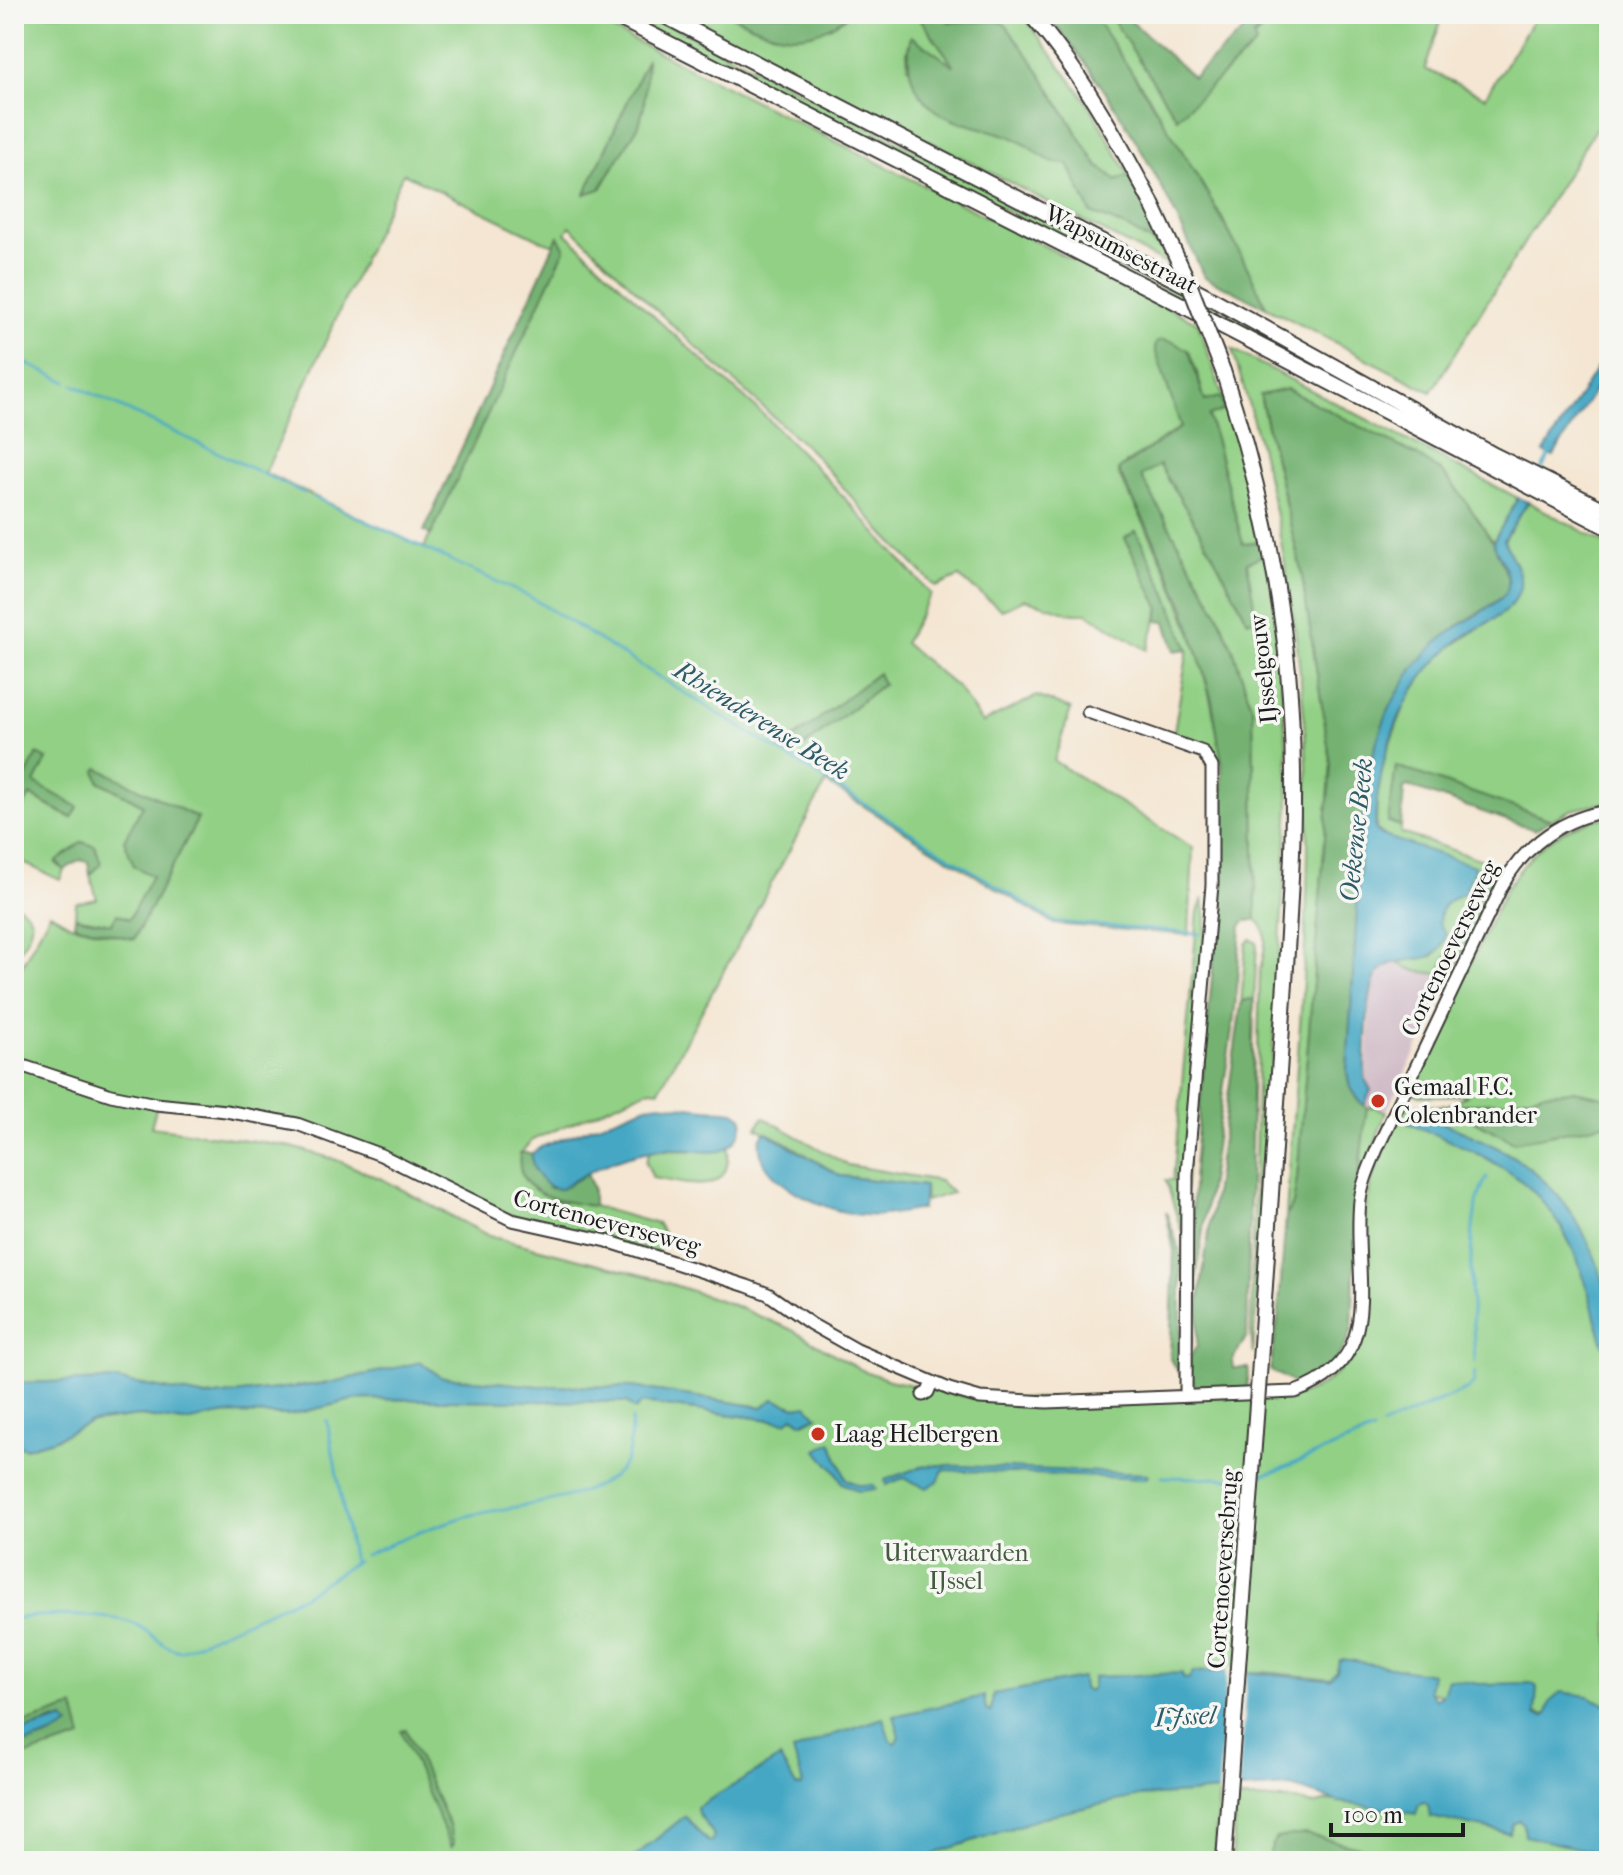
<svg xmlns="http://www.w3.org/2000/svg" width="1623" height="1875" font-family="'IM FELL French Canon',serif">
	<rect width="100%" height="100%" fill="#f6f6f2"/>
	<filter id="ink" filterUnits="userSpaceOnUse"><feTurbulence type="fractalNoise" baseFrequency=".0125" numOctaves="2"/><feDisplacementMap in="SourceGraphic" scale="16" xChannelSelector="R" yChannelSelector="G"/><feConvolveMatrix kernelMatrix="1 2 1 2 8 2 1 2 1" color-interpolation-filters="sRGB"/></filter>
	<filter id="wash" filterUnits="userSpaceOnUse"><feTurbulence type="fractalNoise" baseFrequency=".006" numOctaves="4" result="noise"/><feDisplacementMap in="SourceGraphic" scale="32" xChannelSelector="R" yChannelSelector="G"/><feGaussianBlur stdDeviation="1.8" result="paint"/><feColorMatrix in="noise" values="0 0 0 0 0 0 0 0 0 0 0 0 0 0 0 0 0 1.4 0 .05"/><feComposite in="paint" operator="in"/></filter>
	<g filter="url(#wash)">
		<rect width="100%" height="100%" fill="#f4e6d2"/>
		<path fill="#d1bdc8" d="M1393,962L1416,971L1439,974L1451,979L1386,1112L1362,1104L1365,1103L1371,991L1378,974Z"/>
		<path fill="#92d085" stroke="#577650" stroke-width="2" fill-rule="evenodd" d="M14,14H582L1198,323L1237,438L1257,516L1273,597L1287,750L1289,805L1253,1354L1251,1332L1260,970C1263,955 1272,930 1256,920L1253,711L1233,649L1216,610L1141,476L1159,464L1210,549L1248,620L1247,562L1262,556L1259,542L1243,545L1209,415L1219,398L1205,402C1197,372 1196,346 1161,340L1155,349L1181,427L1125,464L1118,474C1171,571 1207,653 1222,763L1208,749L1173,737L1188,649L1166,592L1136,531L1126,539L1160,609L1147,650L1087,613H1070L1024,599L1002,610L959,577L936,587L884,534L812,452L670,323L570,226L566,233L659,321L767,418L829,481L931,594L904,643L959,689L982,723L1037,696L1071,709L1054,761L1193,848L1189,935L1054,924L826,783L659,1090L650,1089L532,1140L520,1154L554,1200L593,1206L658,1224L664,1235L657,1253L508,1214L316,1129L158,1102L151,1127L284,1145L334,1159L384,1180L489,1236L650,1277L728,1303L790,1329L862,1370L889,1380L977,1399L1298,1396C1332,1385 1350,1364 1362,1331L1364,1220L1371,1182L1403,1105L1446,1106L1468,1095L1420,1096L1409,1091L1506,889C1533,848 1559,824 1609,817V910L1597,937L1609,941V1729L1336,1672L1331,1679L1264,1672H1212L685,1861H14V1759L81,1738L74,1707L14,1727V1443L25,1448L53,1440L90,1422L140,1416L184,1422L227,1414L290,1415L357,1399L626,1402L635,1407L642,1403L786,1422L792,1416L803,1423L817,1416L801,1406L796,1407L774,1399L762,1407L632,1387L539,1386L441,1377L421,1363L328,1383L207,1397L116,1380L14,1383V980L50,913L71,925L134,939L198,818L99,781L143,805L152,876L129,920L111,924L75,917L76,903L97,899L90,875L101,864L95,846L56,863L64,870L60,880L19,861L22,854L14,849V826L29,795L71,818L34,783L47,759L37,755L24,780L14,774V740L22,727L14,722ZM647,62L618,159L601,189ZM403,173L543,241L564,248L424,548L265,473ZM877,674L883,684L801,749L789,743Z
			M619,14H648L709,45L1063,225L1530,478Z
			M676,14H729L774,34L842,20L849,14H917L957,69L911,37L907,52L908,67L953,120L1010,136L1034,149L1053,163H1068L1091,213C1122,223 1159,237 1172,267L943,148Z
			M945,14H1022L1090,106L1129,175L1118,181L1097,165L1033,62L961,21L949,22Z
			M1091,14H1109L1111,17L1177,118L1277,14H1443L1425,69L1485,97L1537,14H1609V107L1431,392L1266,307L1222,218L1148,95Z
			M1232,349L1518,498L1493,542L1462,496L1443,473L1416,455L1287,389L1261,401L1301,570L1331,764L1297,1178L1293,1204L1286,1216C1295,1079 1310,940 1308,803C1305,648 1279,495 1232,349Z
			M1528,502L1609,545V802L1571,810L1551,820L1396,766L1388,822L1401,826V833L1492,863L1439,974L1416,971L1394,962L1433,956L1441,908L1445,902L1464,893L1376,829L1377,798L1385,756L1407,700L1426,672L1448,649L1505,611L1520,577L1504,540Z
			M1203,898L1206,920L1182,1233L1166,1180H1173L1198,912Z
			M14,903C39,917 33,927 21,949L14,944Z
			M1251,939L1257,943L1254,1001L1251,999L1243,1001L1241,1005L1246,944Z
			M1372,1106L1386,1112L1358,1189L1364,1121L1367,1107L1371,1108Z
			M763,1117L848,1165L940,1181L952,1193L925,1201L924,1186L841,1176L789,1144L757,1128Z
			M728,1147C733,1200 685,1183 653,1178L646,1162L650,1150L720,1151Z
			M1219,1791L1214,1861H913L1023,1819L1140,1795Z
			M1236,1799L1296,1800L1313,1805L1327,1801L1424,1800L1517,1818L1609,1840V1861H1232Z"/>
		<path fill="#75b272" stroke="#486747" stroke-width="2" d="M729,14H849C807,48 773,38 729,14Z
			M917,14H944L949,22L998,21L1005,24L1033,62L1097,165L1117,181L1129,175L1166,252C1143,235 1119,222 1091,213L1068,164C1048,166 1031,146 1014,138C995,130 974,127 954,120C918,106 902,73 911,36L954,66Z
			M1046,14H1091L1100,25C1161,115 1221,207 1266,307L1204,277C1164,184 1113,91 1046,14Z
			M1109,14H1123L1193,77L1262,14H1277L1253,36L1256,44L1177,118Z
			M647,59L644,107L639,125L600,189L585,194Z
			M558,236L565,249L431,535L424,531Z
			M1161,340L1173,342L1189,351L1205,401L1220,397L1224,410L1209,416L1243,544L1259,542L1262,556L1247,562L1256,617L1248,621L1210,549L1160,465L1141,476L1216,610L1233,649L1253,711L1256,920L1245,921L1241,926L1235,1009L1194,1292L1191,1347L1193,1178L1222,871V763L1212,701L1185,609L1154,540L1118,470L1181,427L1155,349L1156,343Z
			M1287,389L1416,455L1443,473L1462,496L1493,542L1510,582L1506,593L1501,598C1484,611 1465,620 1449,633C1398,673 1374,734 1364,796L1347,1071C1348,1086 1353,1099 1367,1107L1358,1178L1352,1329C1342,1359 1326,1375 1297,1385L1270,1370L1278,1319L1286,1216L1293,1204L1297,1178L1331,764L1301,570L1260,395Z
			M1136,531L1166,592L1188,649L1175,651L1166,622L1157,621L1160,609L1125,538Z
			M878,673L883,684L801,749L788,743Z
			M37,754L47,759L35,783L78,807L72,818L30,795L14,826V800Z
			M1396,766L1551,820L1535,830L1407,786L1404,789L1401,826L1388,822Z
			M98,768L198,818L134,939L74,925L75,917L111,924L117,914L129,919L152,876L134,866L124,840L143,805L99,781L96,771Z
			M82,842L95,846L101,864L90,875L88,862L80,860L64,870L56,862Z
			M1492,863L1504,867L1451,979L1439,974Z
			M1251,999L1254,1001L1247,1336L1232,1361L1233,1368H1249L1247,1391L1206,1392L1197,1388L1190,1379L1189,1358L1197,1346L1199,1301L1241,1005L1243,1001Z
			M1574,1091L1609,1098V1123L1514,1142L1444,1105L1503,1102L1544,1093Z
			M520,1153H532L533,1166L549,1188L561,1189L587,1174L593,1188V1206C562,1201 514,1197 520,1153Z
			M1166,1212L1181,1255V1375L1170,1359L1174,1251Z
			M74,1707L82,1738L14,1759V1746L48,1737L69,1725L56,1720L14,1734V1727Z
			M406,1730L449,1825L454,1844L451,1847L401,1731Z
			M1305,1834L1366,1849L1440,1861L1271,1860L1270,1851L1276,1838Z"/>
		<path fill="#44a7c4" stroke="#306270" stroke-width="2" d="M1609,349V367L1553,457L1544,452Z
			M1518,498L1528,502L1504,540C1509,556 1525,573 1519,591C1511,617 1478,625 1459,640C1412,677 1388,730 1379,787C1377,801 1374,816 1376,830L1381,835L1475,866L1464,893C1448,901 1440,904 1439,923L1446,935C1437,975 1396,947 1377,975C1366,993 1365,1056 1365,1079L1371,1090L1365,1104H1362L1350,1088L1347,1071L1364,796C1374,733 1398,671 1451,631C1469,618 1491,609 1506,593C1514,573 1499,560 1493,542Z
			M660,1104L734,1112L743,1118C743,1131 735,1147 720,1151C706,1154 686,1148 670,1149C633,1150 591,1168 561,1189C544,1190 530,1169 532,1153L541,1147L647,1106Z
			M1414,1110C1442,1123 1471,1134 1498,1148C1558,1179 1596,1238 1608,1303C1611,1320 1609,1340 1609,1358C1596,1332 1593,1302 1583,1275C1549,1178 1495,1160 1408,1123Z
			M765,1132L841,1176L924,1186L922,1209C899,1213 877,1218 853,1214C823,1209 763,1183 760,1149C759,1141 760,1137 765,1132Z
			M421,1362L441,1377L539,1386L632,1387L762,1407L774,1399L796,1407L807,1405L817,1416L803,1423L793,1416L787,1422L642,1403L635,1410L626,1402L357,1399L290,1415L227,1414L184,1422L140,1416L91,1422L53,1440L25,1448L14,1443V1383L116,1380L207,1397L328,1383Z
			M831,1442L846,1479L858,1485H874L876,1489L859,1491L842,1483C838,1470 824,1462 817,1450Z
			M939,1465L1146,1474L1148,1476L1145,1479L943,1470L938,1481L927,1488L903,1478L886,1485L885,1480L923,1466Z
			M1343,1659L1432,1674L1429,1690L1435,1698L1443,1694L1448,1679L1479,1684L1531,1683L1537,1687L1535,1715L1544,1717L1547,1714L1550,1702L1561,1692L1588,1696L1609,1706V1848L1603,1854L1525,1836L1524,1825L1519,1821L1513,1824L1509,1833L1430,1817L1428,1805L1424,1802L1419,1804L1416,1814L1339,1802L1291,1787L1140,1796L1051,1815L942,1851L919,1861H629L685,1816L707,1841H712L714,1835L698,1813L697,1807L780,1758L796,1786H802L803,1781L793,1752L832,1735L883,1718L890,1740L895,1743L900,1736L894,1716L984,1696L986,1710L991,1712L993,1694L1082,1678L1083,1689L1088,1691L1093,1687V1677L1182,1673L1183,1678L1188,1679L1193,1672C1240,1669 1285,1676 1330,1679L1337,1671L1339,1661Z
			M64,1719L69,1725C53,1737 33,1742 14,1746V1734Z"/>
		<path fill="#f4e6d2" d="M1227,1668H1247L1238,1794L1218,1795Z"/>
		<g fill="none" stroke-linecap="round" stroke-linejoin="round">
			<path stroke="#44a7c4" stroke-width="3" d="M14,358L67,382
				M74,385L304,493
				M1540,472L1550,454
				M314,497L530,597L1055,922L1200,934
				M1475,1362C1473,1310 1462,1222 1487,1177
				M327,1420L353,1562
				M1382,1426L1468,1389L1473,1384L1475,1372
				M1257,1476L1278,1470L1373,1431
				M1162,1477L1246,1479
				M365,1555C398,1540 430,1527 464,1517C505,1505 602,1503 625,1462C631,1452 630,1431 632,1419
				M14,1619C37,1614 111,1614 132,1623C151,1630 160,1647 180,1651L303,1596L357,1561"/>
		</g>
	</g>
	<g filter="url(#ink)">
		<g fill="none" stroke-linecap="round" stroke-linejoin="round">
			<defs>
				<path id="minor" d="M1088,712L1203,752L1212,767V885L1187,1174L1186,1396
					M14,1063L111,1095L156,1104L226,1111L297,1124L381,1155L512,1220L607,1241L747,1286L768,1294L811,1324L857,1350L949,1389L980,1398L1047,1402L1295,1392C1389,1359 1352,1277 1360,1201C1362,1183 1370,1166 1377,1149L1503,884C1526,844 1564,817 1609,811
					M923,1395L928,1392L932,1382"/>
				<path id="major" d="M611,14L1182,305L1609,528
					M661,14L1207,296L1494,455L1609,512
					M1030,14C1079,69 1116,136 1151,202
					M1223,371C1255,468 1278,569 1288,671C1299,790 1290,908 1282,1027C1274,1143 1267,1260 1259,1376"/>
			</defs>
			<use href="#minor" stroke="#3c3a37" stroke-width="15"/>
			<use href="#major" stroke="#3c3a37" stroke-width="18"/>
			<use href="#minor" stroke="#fff" stroke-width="11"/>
			<use href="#major" stroke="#fff" stroke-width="14"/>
			<defs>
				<path id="major-bridge" d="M1151,202L1190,286L1223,371
					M1224,1861L1259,1376"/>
			</defs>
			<use href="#major-bridge" stroke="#3c3a37" stroke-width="18" stroke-linecap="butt"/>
			<use href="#major-bridge" stroke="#fff" stroke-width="14"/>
		</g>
	</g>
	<g fill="#c8321e" stroke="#f6f6f2" stroke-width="3">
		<circle cx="1378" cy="1101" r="8"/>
		<circle cx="818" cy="1434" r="8"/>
	</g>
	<g text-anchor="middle" stroke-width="7" stroke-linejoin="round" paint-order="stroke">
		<g font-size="24" fill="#1c1c1c" stroke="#f6f6f2">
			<text transform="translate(1121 249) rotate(27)" y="8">Wapsumsestraat</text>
			<text transform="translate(1263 669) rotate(-96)" y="8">IJsselgouw</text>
			<text transform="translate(1450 948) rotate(-64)" y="8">Cortenoeverseweg</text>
			<text transform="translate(607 1222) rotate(15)" y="8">Cortenoeverseweg</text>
			<text transform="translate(1223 1569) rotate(-86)" y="8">Cortenoeversebrug</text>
		</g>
		<g font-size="24" fill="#1c1c1c" stroke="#f6f6f2" text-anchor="start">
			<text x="1394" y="1095">Gemaal F.C.<tspan x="1394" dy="28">Colenbrander</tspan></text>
			<text x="834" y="1442">Laag Helbergen</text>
		</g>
		<g font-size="24" fill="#455b41" stroke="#f6f6f2">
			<text x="956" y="1561">Uiterwaarden<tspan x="956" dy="28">IJssel</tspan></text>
		</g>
		<g font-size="26" font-style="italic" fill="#2e5b68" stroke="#f6f6f2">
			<text transform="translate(762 720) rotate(32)" y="9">Rhienderense Beek</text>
			<text transform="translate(1356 830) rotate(-84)" y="9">Oekense Beek</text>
			<text transform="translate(1185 1716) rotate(-3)" y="9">IJssel</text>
		</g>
	</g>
	<rect width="1623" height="1875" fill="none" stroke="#f6f6f2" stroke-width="48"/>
	<path d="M1331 1823v12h132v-12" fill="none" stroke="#1c1c1c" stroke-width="4"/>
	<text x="1343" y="1823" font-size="24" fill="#1c1c1c" stroke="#f6f6f2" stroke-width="6" paint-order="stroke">100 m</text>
</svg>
